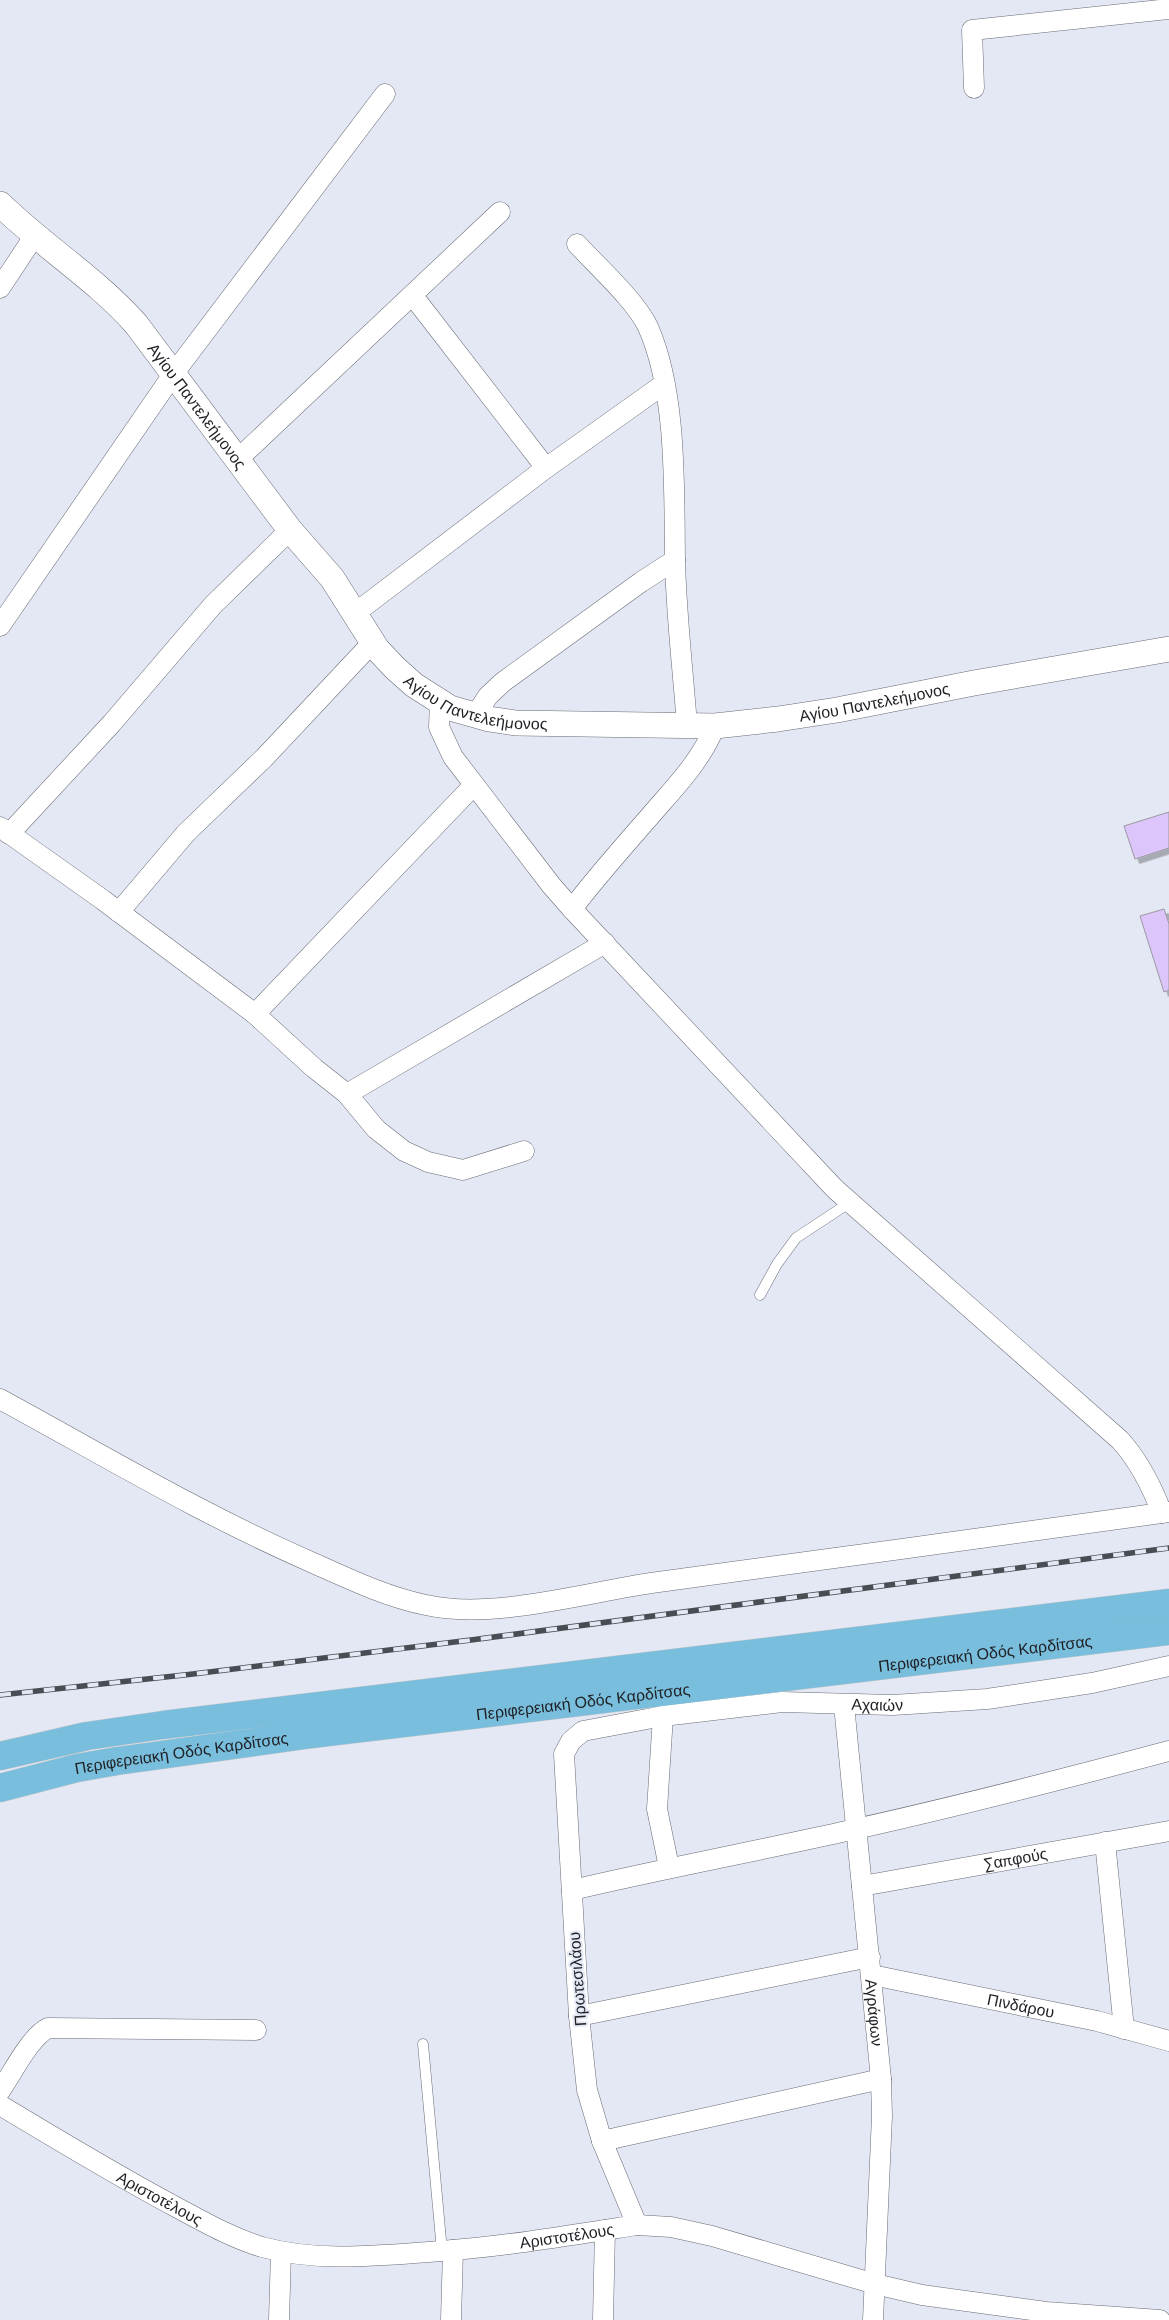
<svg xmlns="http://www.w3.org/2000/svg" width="1169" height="2320" font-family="'Nunito Sans',sans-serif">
	<defs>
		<filter id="shadow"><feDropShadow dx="4.5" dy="4.5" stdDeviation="0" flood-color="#0004"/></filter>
	</defs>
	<rect width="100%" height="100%" fill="#e4e8f4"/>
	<path fill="#dbc5fa" stroke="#9c98a2" filter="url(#shadow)" d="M1169,812V848L1135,859L1124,826Z
		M1164,909L1169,924V990L1164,992L1140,916Z"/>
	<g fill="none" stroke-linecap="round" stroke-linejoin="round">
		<defs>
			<path id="service" d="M760,1295L777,1264L796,1238L849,1203
				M423,2044L442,2251"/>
			<g id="minor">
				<path d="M974,88L972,30L1169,9"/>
				<path d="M577,244C597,266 636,301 648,327C677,392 674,488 675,559C676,614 683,670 687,726"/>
				<path d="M0,288L35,235"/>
				<path d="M413,296L546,468"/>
				<path d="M237,460L500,212"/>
				<path d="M354,614L546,468L664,384"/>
				<path d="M0,626L174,373L385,94"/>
				<path d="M440,702L439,727L453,757L551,885L572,909L835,1189L1120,1440C1139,1461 1152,1487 1162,1513"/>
				<path d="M475,716L488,696L503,682L641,582L675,560"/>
				<path d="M0,827L103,900L255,1014L314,1068L347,1094L376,1129L404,1151L428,1162L463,1170L524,1151"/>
				<path d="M9,834L112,723L213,605L290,530"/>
				<path d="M572,909C597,876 624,846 651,815C675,787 701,761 715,726"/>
				<path d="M119,912L186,833L264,758L373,642"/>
				<path d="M255,1014L474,785"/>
				<path d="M347,1094L605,943"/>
				<path d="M0,1399C103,1455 203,1515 311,1562C347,1578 386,1597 426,1605C491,1620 584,1593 651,1583C824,1559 996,1537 1169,1512"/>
				<path id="s1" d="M844,1705L881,2079L882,2116L873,2320"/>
				<path d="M663,1716L657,1809L669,1867"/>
				<path d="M1105,1842L1124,2029"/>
				<path id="s2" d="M862,1886L1169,1831"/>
				<path d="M572,1890C661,1869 752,1852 842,1832C952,1808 1060,1780 1169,1751"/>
				<path id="s3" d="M872,1975L1097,2021L1169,2041"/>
				<path d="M579,2016L870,1957"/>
				<path d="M0,2091C12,2074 30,2037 48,2028L256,2030"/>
				<path id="s4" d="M0,2105C58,2140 116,2175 176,2207C204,2222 232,2238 262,2247C320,2263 383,2255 442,2251C507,2246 573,2235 637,2225L671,2227L712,2236L875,2284L922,2295L1046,2312L1160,2320"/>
				<path d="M602,2141L881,2079"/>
				<path id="s5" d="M637,2225L602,2141L587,2090L579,2016L564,1754L571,1741L583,1731L663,1716L782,1702L893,1705L987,1699L1092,1683L1169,1666"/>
				<path d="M279,2320L281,2252"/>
				<path d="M451,2320L453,2250"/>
				<path d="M603,2320L605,2230"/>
			</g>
			<g id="tertiary">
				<path id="s6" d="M0,204C43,246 96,279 136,324L290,530L332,578L377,649L395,668L414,685L450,708L489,719L516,723L715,726L778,719L837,710L974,683L1169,649"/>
			</g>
			<g id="primary">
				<path d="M0,1756L87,1736L163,1725L1169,1603"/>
				<path id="s7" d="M0,1788L77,1768L117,1761L305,1735L1169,1631"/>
			</g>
		</defs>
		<use href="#service" stroke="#686b75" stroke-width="11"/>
		<use href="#minor" stroke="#686b75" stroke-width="21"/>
		<use href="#tertiary" stroke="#686b75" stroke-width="26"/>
		<use href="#primary" stroke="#c9c9ca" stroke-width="29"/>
		<use href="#service" stroke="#fff" stroke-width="10"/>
		<use href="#minor" stroke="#fff" stroke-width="20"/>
		<use href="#tertiary" stroke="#fff" stroke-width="25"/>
		<use href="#primary" stroke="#7abedd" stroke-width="28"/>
		<defs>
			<path id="rail" d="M0,1695L193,1674L471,1640L1169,1548"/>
		</defs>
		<use href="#rail" stroke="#494c52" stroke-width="5.5"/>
		<use href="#rail" stroke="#e4e8f4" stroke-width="4" stroke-dasharray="11" stroke-linecap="butt"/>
	</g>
	<g text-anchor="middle" stroke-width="4" stroke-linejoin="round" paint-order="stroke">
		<g font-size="16" fill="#1e2024" stroke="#e4e8f4">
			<text dy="6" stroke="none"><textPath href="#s6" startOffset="284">Αγίου Παντελεήμονος</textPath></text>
			<text dy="6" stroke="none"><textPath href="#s6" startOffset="704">Αγίου Παντελεήμονος</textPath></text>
			<text dy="6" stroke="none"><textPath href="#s6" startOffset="1109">Αγίου Παντελεήμονος</textPath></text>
			<text dy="6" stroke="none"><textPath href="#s7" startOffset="995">Περιφερειακή Οδός Καρδίτσας</textPath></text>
			<text dy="6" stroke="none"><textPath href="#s7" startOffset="590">Περιφερειακή Οδός Καρδίτσας</textPath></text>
			<text dy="6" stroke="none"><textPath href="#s5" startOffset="808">Αχαιών</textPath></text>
			<text dy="6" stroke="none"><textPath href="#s7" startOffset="185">Περιφερειακή Οδός Καρδίτσας</textPath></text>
			<text dy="6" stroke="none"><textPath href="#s2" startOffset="156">Σαπφούς</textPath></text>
			<text transform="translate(577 1979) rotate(-94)" y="6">Πρωτεσιλάου</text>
			<text dy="6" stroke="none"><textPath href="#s3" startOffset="152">Πινδάρου</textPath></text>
			<text dy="6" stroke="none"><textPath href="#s1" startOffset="309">Αγράφων</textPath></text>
			<text dy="6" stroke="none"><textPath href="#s4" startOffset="185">Αριστοτέλους</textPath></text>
			<text dy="6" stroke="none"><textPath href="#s4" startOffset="605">Αριστοτέλους</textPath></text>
		</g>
	</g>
</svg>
